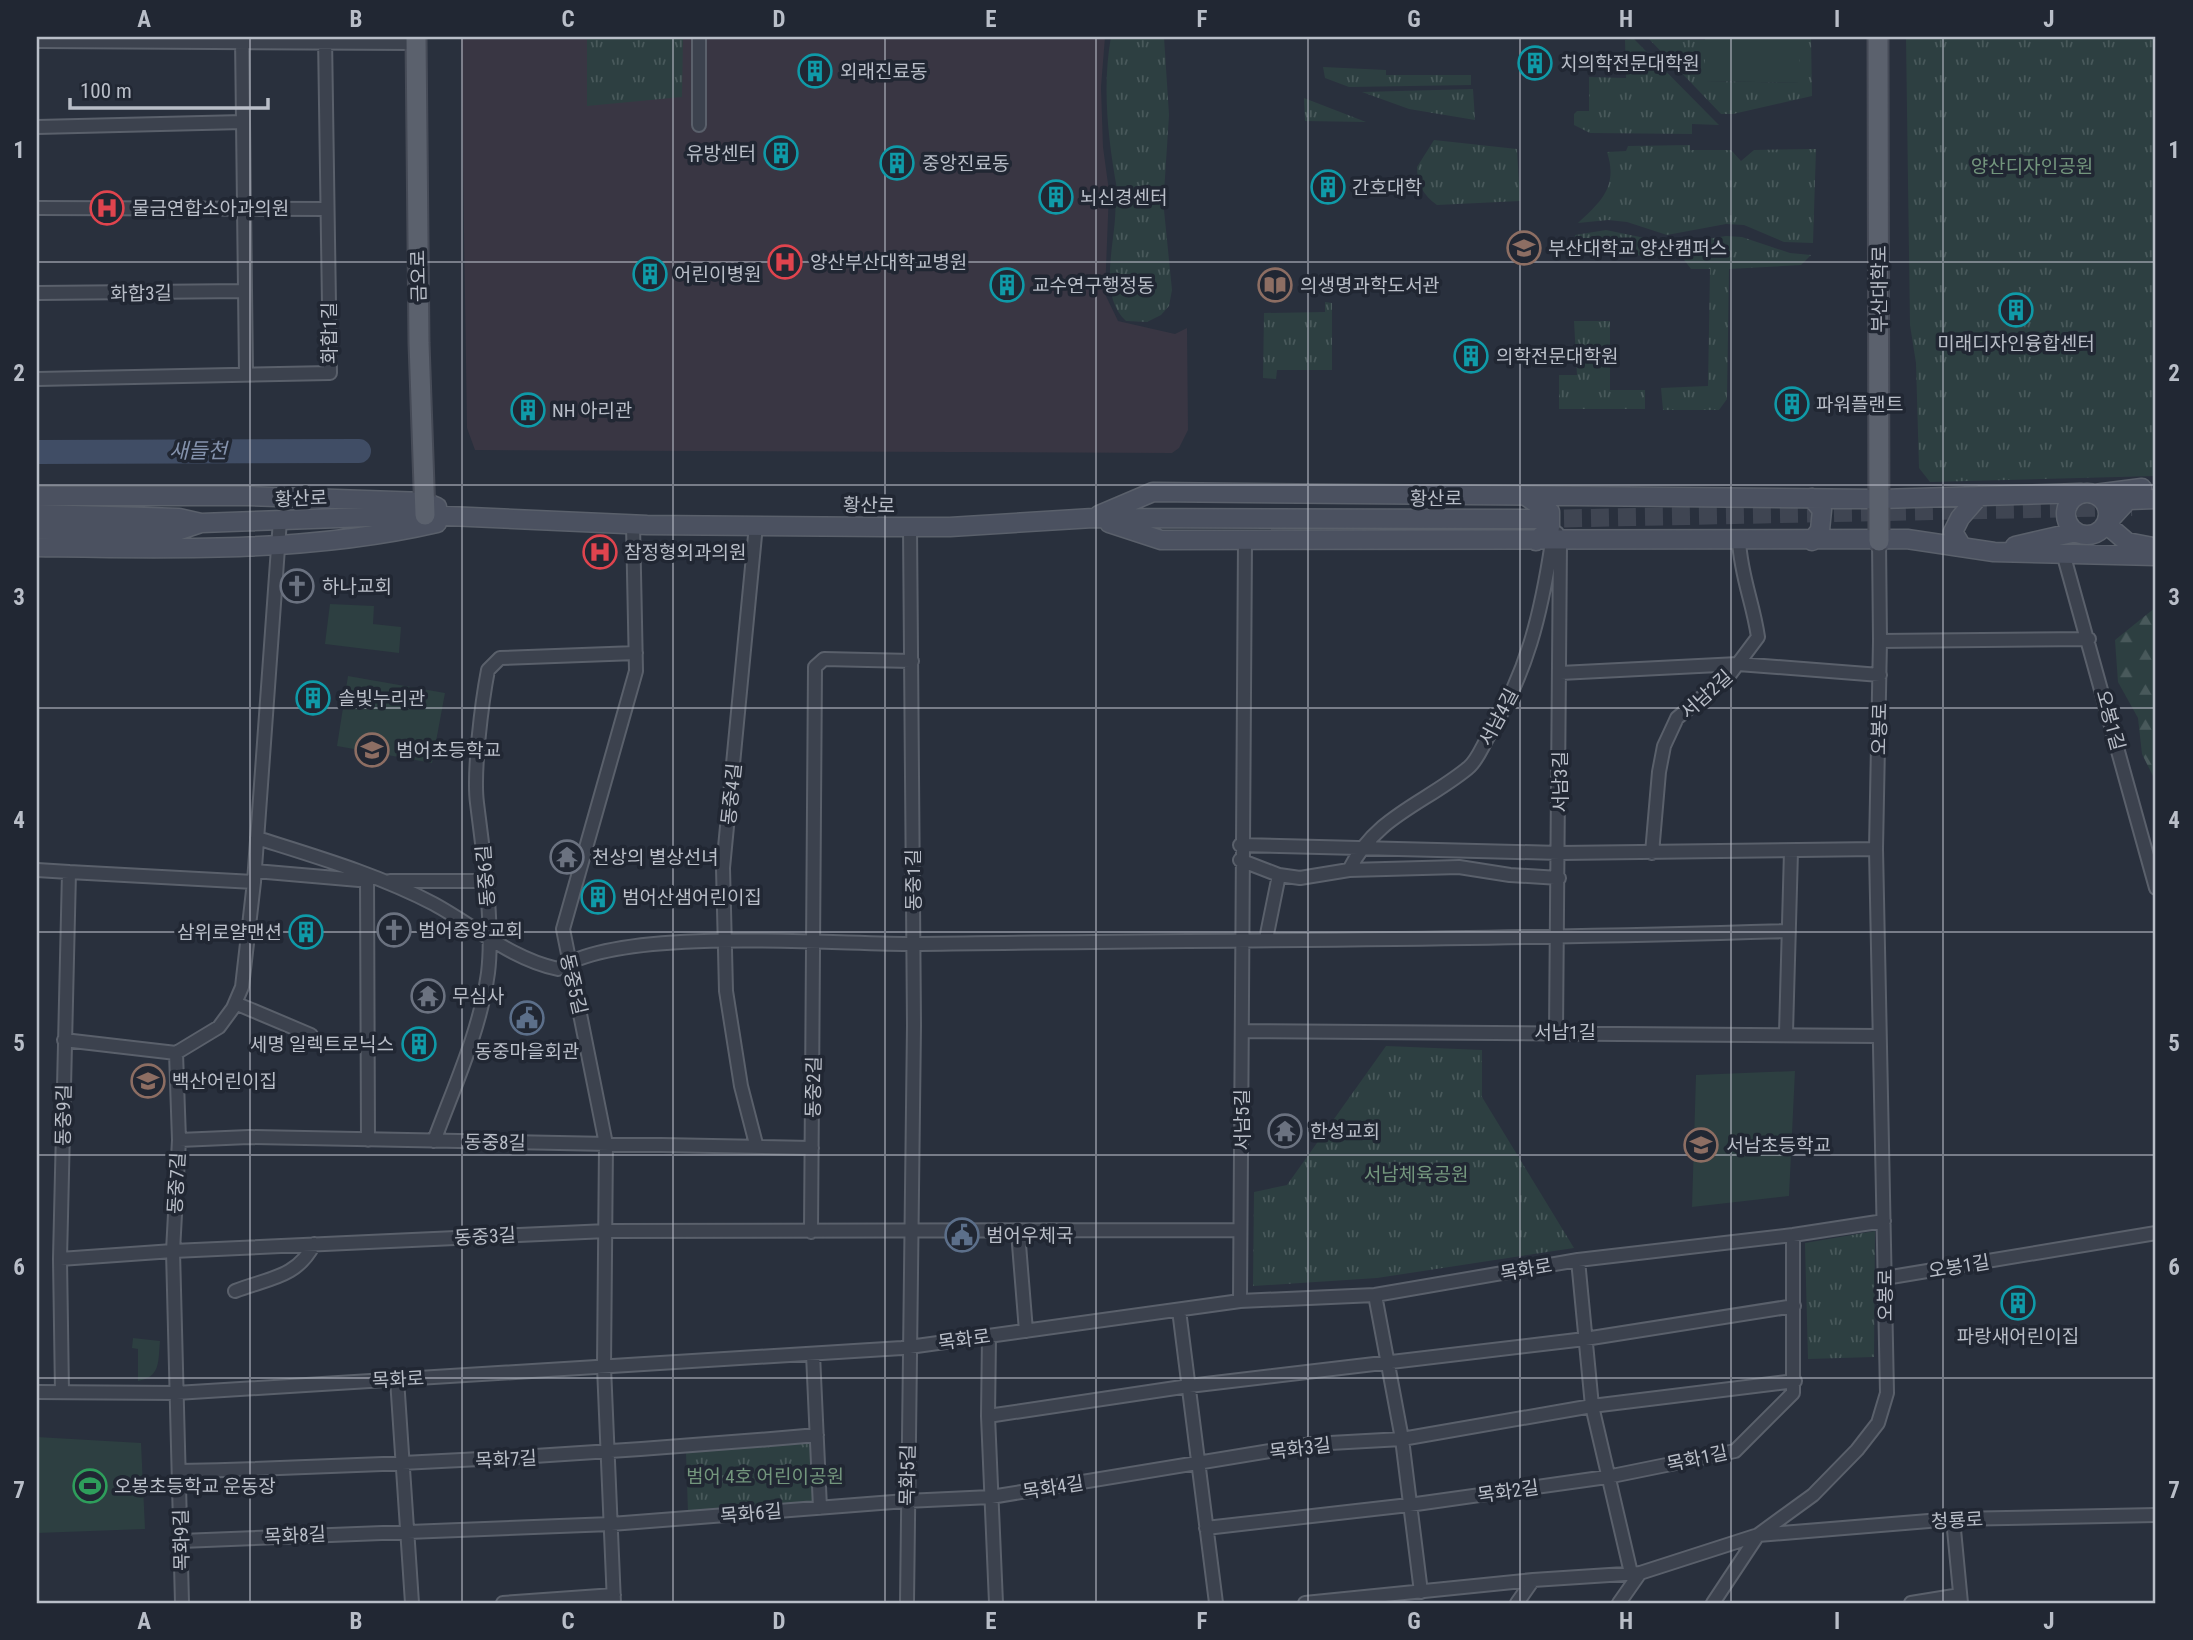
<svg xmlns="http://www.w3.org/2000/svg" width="2193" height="1640" font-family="'Roboto Condensed','Noto Sans KR',sans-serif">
	<defs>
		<pattern id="forest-firs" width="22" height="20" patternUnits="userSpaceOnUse" patternTransform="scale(1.75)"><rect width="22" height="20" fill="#2d3f41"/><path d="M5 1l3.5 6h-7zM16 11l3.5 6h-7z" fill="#49595b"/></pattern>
		<pattern id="park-tufts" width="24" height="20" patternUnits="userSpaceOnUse" patternTransform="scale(1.75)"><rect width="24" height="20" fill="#2d3f41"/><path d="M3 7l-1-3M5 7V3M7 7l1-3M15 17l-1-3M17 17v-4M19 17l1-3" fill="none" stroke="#49595b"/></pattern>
	</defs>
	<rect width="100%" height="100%" fill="#29303d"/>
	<path fill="#393643" d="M461,37H1105L1101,87L1103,147L1109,191L1105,294L1118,321L1175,334L1187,328L1188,430L1179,448L1172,453L475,450L467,428Z"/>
	<path fill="#2d3f41" d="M1705,37H1800V83L1705,81Z
		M330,604L374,606L373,624L401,627L399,653L325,644Z
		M348,676L445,693L432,763L337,746Z
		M1795,1071L1789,1196L1692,1207L1696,1075Z
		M133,1338L160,1341C158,1361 161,1377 138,1381V1349L132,1348Z
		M37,1437L141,1443L145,1529L37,1533Z"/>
	<path fill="url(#forest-firs)" d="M2156,607V782L2142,754L2138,718L2118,682L2115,640Z"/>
	<path fill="url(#park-tufts)" d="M587,37H683L682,97L587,106Z
		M1111,37H1164L1169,115L1164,193L1117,189C1108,139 1102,87 1111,37Z
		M1800,37H1811L1812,96L1733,114H1721L1649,39L1705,40V81L1799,83Z
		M1906,37H2156V476L1930,482L1919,468L1916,363L1910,325Z
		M1634,39L1714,120L1719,125L1692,124V134L1590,133L1574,125V114L1577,111H1589V77L1626,78L1625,40Z
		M1323,67L1386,70V75H1471V85L1349,87L1325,78Z
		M1473,89L1475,120L1409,109L1362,92Z
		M1304,98L1366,122L1305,121Z
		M1434,140L1517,149L1520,201L1437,205C1423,195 1417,184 1417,167Z
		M1690,145V150H1731L1741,161L1754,150L1816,149L1813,243L1784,242L1744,225L1726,224L1667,235L1627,222L1608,220L1578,223C1602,201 1618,186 1607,152L1626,151L1628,146Z
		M1115,199L1163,200L1172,290L1169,306L1161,315L1147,322L1126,321C1095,293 1119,235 1115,199Z
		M1606,230L1674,244L1726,236L1742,237L1790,253L1811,255L1801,265L1729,269L1727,399L1719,410H1663L1661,388L1708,386L1710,269H1691L1682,257L1575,253V235Z
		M1325,302L1332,303V370H1277L1276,379L1263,378L1264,313L1325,312Z
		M1574,321H1610V390H1645V409H1559V375H1577Z
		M1386,1046L1482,1050V1097L1574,1248L1377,1278L1253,1286L1254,1192L1287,1185Z
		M1875,1231L1874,1357L1808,1359L1805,1243Z
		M811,1442L814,1503L688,1512L686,1452Z"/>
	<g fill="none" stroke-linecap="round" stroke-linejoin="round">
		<path stroke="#404d65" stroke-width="24" d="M37,452L359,451"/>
		<path stroke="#3f4552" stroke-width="18" stroke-dasharray="18 9" stroke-linecap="butt" d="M1537,519L2132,507"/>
		<defs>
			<path id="minor" d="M242,37L246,374
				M37,41L416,43
				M699,125V37
				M37,127L243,122
				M37,208L327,209
				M37,293L245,291
				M37,379L330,373L325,37
				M756,525L723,868L726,991L741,1086L756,1144
				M2063,553L2156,888
				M1880,641L2089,639
				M1560,673L1738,664L1880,675
				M257,838C317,857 379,875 434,904C476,927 511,959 558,969C623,925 836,945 920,944C1210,940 1500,940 1789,931
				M1240,845L1560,853L1876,849
				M1652,853L1659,772L1664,746L1677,718L1731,673L1758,637C1753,602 1741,577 1739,541
				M1240,860L1279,875L1300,878L1349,870L1459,867L1510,875L1559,878
				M37,870L69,872L60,1259L62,1392
				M1349,870C1376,816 1424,804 1468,768C1477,761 1482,747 1488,737C1527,673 1541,615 1552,542L1557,533
				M255,871L359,880
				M69,872L254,882
				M367,875L368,1140
				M390,881H484
				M1266,939L1279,875
				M235,1003L311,1035
				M1242,1031L1878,1036
				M1556,1032L1560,542L1557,533
				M1786,1033L1791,851
				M64,1040L176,1053
				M176,1053L219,1027L233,1008L242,987L254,882L280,520
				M176,1053L179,1140L173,1251L182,1603
				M179,1140L249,1137L812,1148
				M434,1141C454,1087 480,1031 488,973C494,925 483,852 477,803C473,772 482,701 488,670L500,658L636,653
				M811,1232L815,667L824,659L912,661
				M1018,1232L1026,1331
				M60,1259L173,1251L607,1231L1240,1230
				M1578,1260L1592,1406L1631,1573
				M1885,1278L2156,1233
				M235,1291C268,1278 297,1278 314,1244
				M1375,1295L1402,1439L1421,1592
				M1240,1301L1245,541
				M1179,1310L1216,1603
				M989,1336L988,1416L996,1603
				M813,1354L820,1508
				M397,1379L412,1603
				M37,1392L176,1393L902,1348L1240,1301L1375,1295L1578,1260L1793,1235L1884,1221
				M988,1416L1189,1386L1585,1339L1794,1306
				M179,1471C392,1466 604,1454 817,1435
				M1953,1519L1961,1603
				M1206,1528L1409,1505L1607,1477L1735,1451L1793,1393V1235
				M181,1541L611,1524L906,1501L991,1497L1312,1444L1402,1439L1592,1406L1795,1381
				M503,1603L614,1595
				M614,1603L604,1367L606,1144L563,929L636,671L633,524
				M907,1603L914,1025L910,527
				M1305,1603L1533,1580L1640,1573L1758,1535L1813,1495L1857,1450L1878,1423L1887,1393L1876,849L1880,641L1879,541
				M1517,1603L1533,1580
				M1619,1603L1640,1573
				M1713,1603L1758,1535L1953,1519L2156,1515
				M1911,1603L1960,1595"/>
			<path id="secondary" d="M2066 514a21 21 0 1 1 42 0a21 21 0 1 1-42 0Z
				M2095,494L2142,488
				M37,496H250L425,502L437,507
				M1527,497L1550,512V528L1536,541
				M1812,498L1822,510L1820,530L1812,541
				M37,514L179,518L201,523L425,515L647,525L885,527H950L1093,518L1536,519
				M1099,515L1153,492L1880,499L2081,493
				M1109,523L1161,540L1907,539L1994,552L2156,556
				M37,529L177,531L201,523
				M2015,546L2076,532
				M37,547C169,549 308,553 437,523
				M1962,547L1953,532L1960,518L1979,496
				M2153,547L2127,542L2106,524L2128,500L2156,499"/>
			<path id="primary" d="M416,37L419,343L425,515
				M1878,37L1879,541"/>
		</defs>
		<use href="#minor" stroke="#5a606b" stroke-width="16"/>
		<use href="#secondary" stroke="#5a606b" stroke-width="21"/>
		<use href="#primary" stroke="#464b57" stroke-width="23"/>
		<use href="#minor" stroke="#3c424e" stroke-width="12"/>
		<use href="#secondary" stroke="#4b5160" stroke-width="18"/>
		<use href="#primary" stroke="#5b616d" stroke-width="19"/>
	</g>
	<path fill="none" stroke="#b9bec8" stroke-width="2" stroke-opacity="0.55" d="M250,37V1603M462,37V1603M673,37V1603M885,37V1603M1096,37V1603M1308,37V1603M1520,37V1603M1731,37V1603M1943,37V1603M37,262H2156M37,485H2156M37,708H2156M37,932H2156M37,1155H2156M37,1378H2156"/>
	<defs>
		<symbol id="building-ring" viewBox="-11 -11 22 22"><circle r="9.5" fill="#212733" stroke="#0f9aa8" stroke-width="1.5"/><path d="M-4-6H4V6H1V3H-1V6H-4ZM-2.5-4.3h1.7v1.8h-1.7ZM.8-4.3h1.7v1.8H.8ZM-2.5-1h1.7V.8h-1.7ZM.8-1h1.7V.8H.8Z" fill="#0f9aa8"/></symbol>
		<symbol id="hospital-ring" viewBox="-11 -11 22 22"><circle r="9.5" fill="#212733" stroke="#e0444e" stroke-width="1.5"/><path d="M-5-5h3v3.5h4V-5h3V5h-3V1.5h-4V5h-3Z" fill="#e0444e"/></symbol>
		<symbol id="university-ring" viewBox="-11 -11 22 22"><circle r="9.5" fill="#212733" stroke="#8d6e63" stroke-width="1.5"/><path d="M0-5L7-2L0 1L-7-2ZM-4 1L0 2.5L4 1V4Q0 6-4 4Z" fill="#8d6e63"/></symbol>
		<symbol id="library-ring" viewBox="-11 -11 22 22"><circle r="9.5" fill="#212733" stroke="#8d6e63" stroke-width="1.5"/><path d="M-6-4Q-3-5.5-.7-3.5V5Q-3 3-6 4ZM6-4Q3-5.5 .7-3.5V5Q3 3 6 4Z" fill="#8d6e63"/></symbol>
		<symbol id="church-ring" viewBox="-11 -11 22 22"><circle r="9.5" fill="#212733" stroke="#6b7280" stroke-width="1.5"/><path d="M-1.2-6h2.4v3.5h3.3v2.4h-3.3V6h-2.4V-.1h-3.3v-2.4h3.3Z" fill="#6b7280"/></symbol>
		<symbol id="school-ring" viewBox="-11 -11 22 22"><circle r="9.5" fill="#212733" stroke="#8d6e63" stroke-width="1.5"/><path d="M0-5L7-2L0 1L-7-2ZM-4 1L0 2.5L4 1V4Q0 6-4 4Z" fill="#8d6e63"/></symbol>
		<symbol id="temple-ring" viewBox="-11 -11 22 22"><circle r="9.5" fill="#212733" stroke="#6b7280" stroke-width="1.5"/><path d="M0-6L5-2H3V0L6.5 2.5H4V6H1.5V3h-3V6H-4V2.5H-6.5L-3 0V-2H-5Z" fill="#6b7280"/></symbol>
		<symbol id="civic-ring" viewBox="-11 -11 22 22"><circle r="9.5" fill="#212733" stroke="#5c6f8a" stroke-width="1.5"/><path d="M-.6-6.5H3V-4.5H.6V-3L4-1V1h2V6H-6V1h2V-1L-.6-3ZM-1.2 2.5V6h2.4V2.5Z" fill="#5c6f8a"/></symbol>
		<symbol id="stadium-ring" viewBox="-11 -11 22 22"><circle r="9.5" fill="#212733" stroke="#2e9e5b" stroke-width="1.5"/><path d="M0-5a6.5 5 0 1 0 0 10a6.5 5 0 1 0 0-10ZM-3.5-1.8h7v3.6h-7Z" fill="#2e9e5b"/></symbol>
	</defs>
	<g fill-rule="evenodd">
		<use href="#building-ring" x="1516" y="44" width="38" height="38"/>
		<use href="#building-ring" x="796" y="52" width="38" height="38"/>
		<use href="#building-ring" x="762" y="134" width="38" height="38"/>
		<use href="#building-ring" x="878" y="144" width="38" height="38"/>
		<use href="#building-ring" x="1309" y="168" width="38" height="38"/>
		<use href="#building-ring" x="1037" y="178" width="38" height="38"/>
		<use href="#hospital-ring" x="88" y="189" width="38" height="38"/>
		<use href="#university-ring" x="1505" y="229" width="38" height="38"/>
		<use href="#hospital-ring" x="766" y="243" width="38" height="38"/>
		<use href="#building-ring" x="631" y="255" width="38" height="38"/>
		<use href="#building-ring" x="988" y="266" width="38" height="38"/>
		<use href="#library-ring" x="1256" y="266" width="38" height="38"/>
		<use href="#building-ring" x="1997" y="291" width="38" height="38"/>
		<use href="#building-ring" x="1452" y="337" width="38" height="38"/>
		<use href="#building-ring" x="1773" y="385" width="38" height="38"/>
		<use href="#building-ring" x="509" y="391" width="38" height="38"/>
		<use href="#hospital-ring" x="581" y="533" width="38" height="38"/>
		<use href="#church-ring" x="278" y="567" width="38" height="38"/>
		<use href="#building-ring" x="294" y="679" width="38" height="38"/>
		<use href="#school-ring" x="353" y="731" width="38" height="38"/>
		<use href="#temple-ring" x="548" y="838" width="38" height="38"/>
		<use href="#building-ring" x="579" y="878" width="38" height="38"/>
		<use href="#church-ring" x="375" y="911" width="38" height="38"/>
		<use href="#building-ring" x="287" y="913" width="38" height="38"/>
		<use href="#temple-ring" x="409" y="977" width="38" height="38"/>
		<use href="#civic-ring" x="508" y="999" width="38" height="38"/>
		<use href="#building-ring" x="400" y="1025" width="38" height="38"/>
		<use href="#school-ring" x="129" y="1062" width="38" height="38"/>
		<use href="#temple-ring" x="1266" y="1112" width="38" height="38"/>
		<use href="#school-ring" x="1682" y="1126" width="38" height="38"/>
		<use href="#civic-ring" x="943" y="1216" width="38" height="38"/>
		<use href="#building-ring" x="1999" y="1284" width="38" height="38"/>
		<use href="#stadium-ring" x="71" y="1467" width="38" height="38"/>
	</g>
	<g text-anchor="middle" stroke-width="7" stroke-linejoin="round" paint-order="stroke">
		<g font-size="19" fill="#b9bec8" stroke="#212733" text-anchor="start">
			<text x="1560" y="70">치의학전문대학원</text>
			<text x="840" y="78">외래진료동</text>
			<text x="756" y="160" text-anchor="end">유방센터</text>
			<text x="922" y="170">중앙진료동</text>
			<text x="1352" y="194">간호대학</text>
			<text x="1080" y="204">뇌신경센터</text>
			<text x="132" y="215">물금연합소아과의원</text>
			<text x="1548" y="255">부산대학교 양산캠퍼스</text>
			<text x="810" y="269">양산부산대학교병원</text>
			<text x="674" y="281">어린이병원</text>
			<text x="1032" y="292">교수연구행정동</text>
			<text x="1300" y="292">의생명과학도서관</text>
			<text x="2016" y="350" text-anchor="middle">미래디자인융합센터</text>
			<text x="1496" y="363">의학전문대학원</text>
			<text x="1816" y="411">파워플랜트</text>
			<text x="552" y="417">NH 아리관</text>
			<text x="624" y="559">참정형외과의원</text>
			<text x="322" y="593">하나교회</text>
			<text x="338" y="705">솔빛누리관</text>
			<text x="396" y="757">범어초등학교</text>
			<text x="592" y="864">천상의 별상선녀</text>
			<text x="622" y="904">범어산샘어린이집</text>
			<text x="418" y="937">범어중앙교회</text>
			<text x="282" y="939" text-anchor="end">삼위로얄맨션</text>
			<text x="452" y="1003">무심사</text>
			<text x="394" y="1051" text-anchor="end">세명 일렉트로닉스</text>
			<text x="527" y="1058" text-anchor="middle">동중마을회관</text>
			<text x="172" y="1088">백산어린이집</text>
			<text x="1310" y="1138">한성교회</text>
			<text x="1726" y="1152">서남초등학교</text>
			<text x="986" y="1242">범어우체국</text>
			<text x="2018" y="1343" text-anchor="middle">파랑새어린이집</text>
			<text x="114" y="1493">오봉초등학교 운동장</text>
		</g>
		<g font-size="19" fill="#73967d" stroke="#212733">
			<text x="2032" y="173">양산디자인공원</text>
			<text x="1416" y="1181">서남체육공원</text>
			<text x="765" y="1483">범어 4호 어린이공원</text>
		</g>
		<g font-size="19" fill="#b9bec8" stroke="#212733">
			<text transform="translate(418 276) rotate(-91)" y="7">금오로</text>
			<text transform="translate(1879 289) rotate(-90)" y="7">부산대학로</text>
			<text transform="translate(141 293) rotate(-1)" y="7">화합3길</text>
			<text transform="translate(329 333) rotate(-90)" y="7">화합1길</text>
			<text transform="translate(301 498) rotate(-2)" y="7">황산로</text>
			<text x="1436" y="505">황산로</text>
			<text transform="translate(869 505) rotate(1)" y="7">황산로</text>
			<text transform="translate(1706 694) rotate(-42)" y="7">서남2길</text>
			<text transform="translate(1498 717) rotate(-62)" y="7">서남4길</text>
			<text transform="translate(2111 720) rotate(75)" y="7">오봉1길</text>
			<text transform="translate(1879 729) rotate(-89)" y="7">오봉로</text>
			<text transform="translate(1560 782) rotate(-90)" y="7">서남3길</text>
			<text transform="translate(731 794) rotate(-84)" y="7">동중4길</text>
			<text transform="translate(485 876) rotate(-94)" y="7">동중6길</text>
			<text transform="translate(913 880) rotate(-90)" y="7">동중1길</text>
			<text transform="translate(574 984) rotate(77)" y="7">동중5길</text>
			<text x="1565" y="1039">서남1길</text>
			<text transform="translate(813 1087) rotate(-89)" y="7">동중2길</text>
			<text transform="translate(63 1115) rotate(-89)" y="7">동중9길</text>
			<text transform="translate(1242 1120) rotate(-90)" y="7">서남5길</text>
			<text transform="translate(495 1142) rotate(1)" y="7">동중8길</text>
			<text transform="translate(176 1183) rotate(-87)" y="7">동중7길</text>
			<text transform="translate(485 1236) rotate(-3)" y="7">동중3길</text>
			<text transform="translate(1959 1266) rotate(-9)" y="7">오봉1길</text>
			<text transform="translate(1526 1269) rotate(-10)" y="7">목화로</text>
			<text transform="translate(1885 1295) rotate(-90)" y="7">오봉로</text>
			<text transform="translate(964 1339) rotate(-8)" y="7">목화로</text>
			<text transform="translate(398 1379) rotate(-3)" y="7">목화로</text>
			<text transform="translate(1300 1448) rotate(-7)" y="7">목화3길</text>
			<text transform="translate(1697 1458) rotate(-12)" y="7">목화1길</text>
			<text transform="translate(506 1459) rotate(-3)" y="7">목화7길</text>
			<text transform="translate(907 1475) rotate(-89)" y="7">목화5길</text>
			<text transform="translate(1053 1487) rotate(-9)" y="7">목화4길</text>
			<text transform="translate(1508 1491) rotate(-8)" y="7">목화2길</text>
			<text transform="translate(751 1513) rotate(-5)" y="7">목화6길</text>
			<text transform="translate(1957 1520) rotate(-3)" y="7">청룡로</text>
			<text transform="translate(295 1535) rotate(-3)" y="7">목화8길</text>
			<text transform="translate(181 1540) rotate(-91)" y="7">목화9길</text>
		</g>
		<g font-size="21" font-style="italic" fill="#8492ac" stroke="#212733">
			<text x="198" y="458">새들천</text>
		</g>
	</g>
	<rect width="2193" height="1640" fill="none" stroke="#212733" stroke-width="77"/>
	<path d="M70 98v10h198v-10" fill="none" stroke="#b9bec8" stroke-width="3.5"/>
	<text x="80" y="98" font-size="21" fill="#b9bec8" stroke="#212733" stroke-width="5" paint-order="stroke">100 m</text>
	<rect x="38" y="38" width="2116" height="1564" fill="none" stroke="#b9bec8" stroke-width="2.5"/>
	<g font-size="23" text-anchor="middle" font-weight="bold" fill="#b9bec8">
		<text x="144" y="27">A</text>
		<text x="356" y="27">B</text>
		<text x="568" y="27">C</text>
		<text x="779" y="27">D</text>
		<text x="991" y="27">E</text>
		<text x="1202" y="27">F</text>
		<text x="1414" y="27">G</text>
		<text x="1626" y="27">H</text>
		<text x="1837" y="27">I</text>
		<text x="2049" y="27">J</text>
		<text x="19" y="158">1</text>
		<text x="2174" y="158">1</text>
		<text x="19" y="381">2</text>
		<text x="2174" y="381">2</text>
		<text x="19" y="605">3</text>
		<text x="2174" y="605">3</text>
		<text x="19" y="828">4</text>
		<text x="2174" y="828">4</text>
		<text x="19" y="1051">5</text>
		<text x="2174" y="1051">5</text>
		<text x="19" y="1275">6</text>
		<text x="2174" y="1275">6</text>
		<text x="19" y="1498">7</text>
		<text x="2174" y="1498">7</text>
		<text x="144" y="1629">A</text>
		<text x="356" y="1629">B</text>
		<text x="568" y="1629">C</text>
		<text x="779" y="1629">D</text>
		<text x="991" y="1629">E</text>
		<text x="1202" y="1629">F</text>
		<text x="1414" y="1629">G</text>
		<text x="1626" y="1629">H</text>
		<text x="1837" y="1629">I</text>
		<text x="2049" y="1629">J</text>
	</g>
</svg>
